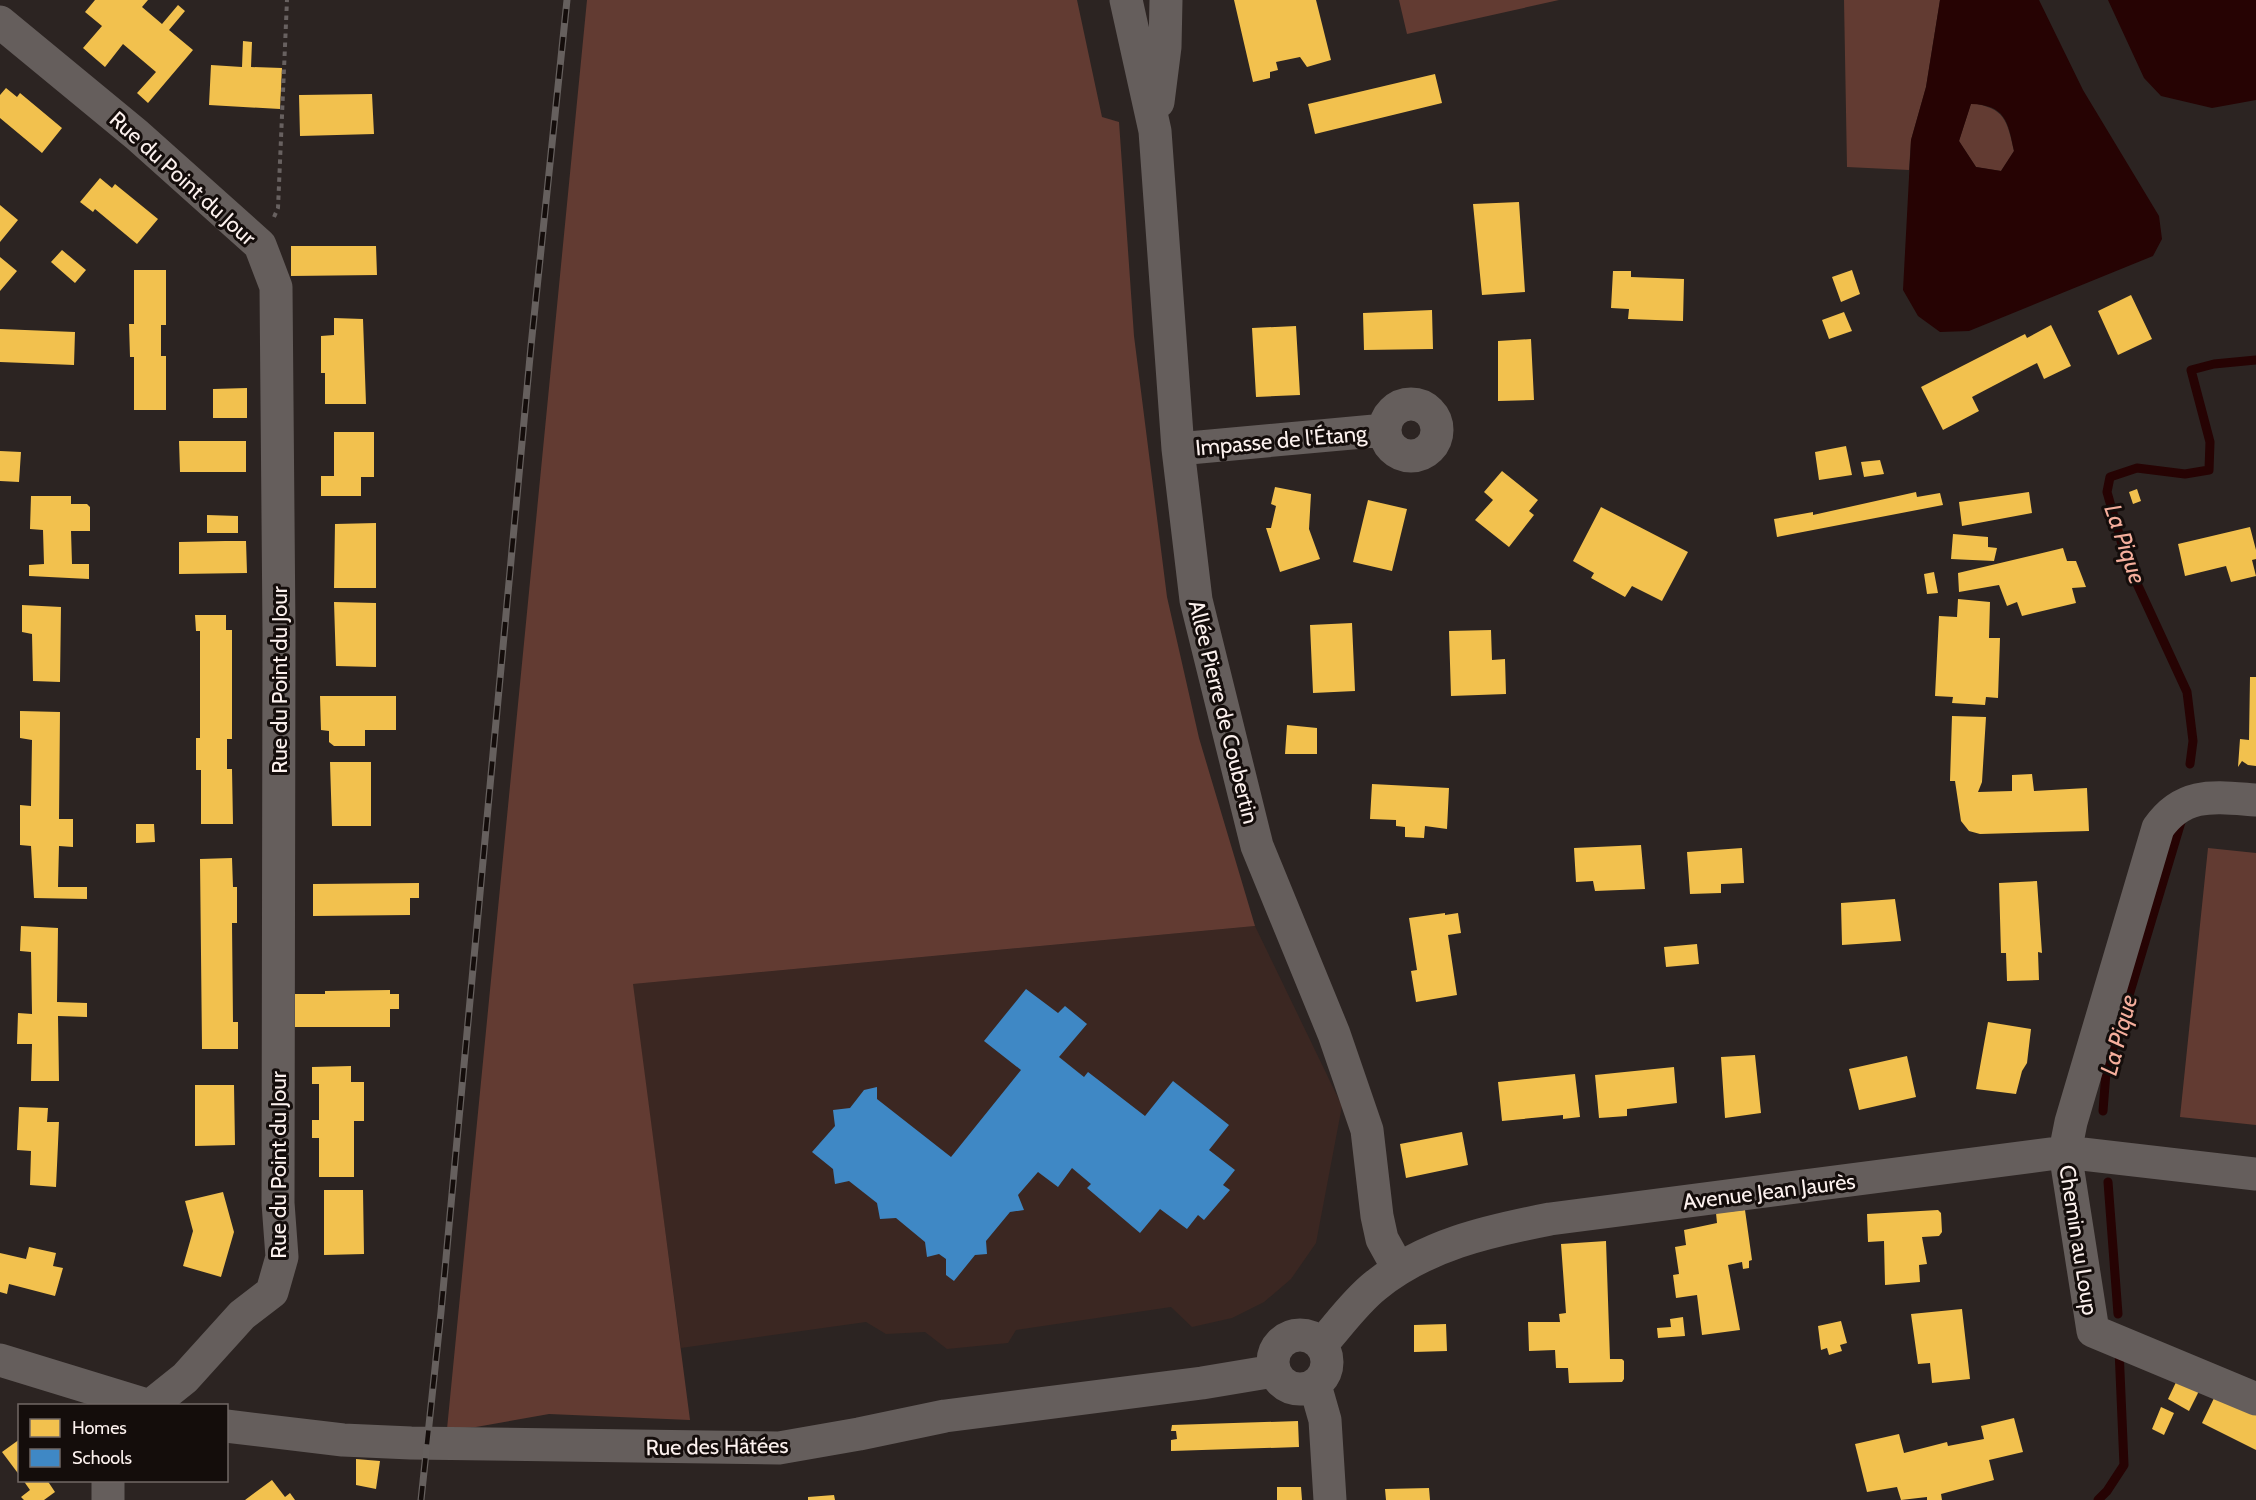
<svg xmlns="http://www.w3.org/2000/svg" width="2256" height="1500" font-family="Cabin,sans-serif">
	<rect width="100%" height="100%" fill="#2c2422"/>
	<path fill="#3b2722" d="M1255,926L1342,1106L1316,1243L1291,1279L1264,1302L1232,1318L1192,1327L1171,1307L1016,1330L1008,1343L947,1349L925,1332L886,1334L866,1322L681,1348L632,984Z"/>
	<path fill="#623b32" d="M587,0H1077L1102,117L1119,122L1134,336L1167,597L1199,738L1255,926L633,984L690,1420L549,1414L476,1427L447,1429Z
		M1399,0H1559L1407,34Z
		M1844,0H1940L1926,87L1911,140L1909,170L1847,167Z
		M1971,103C2005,108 2007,120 2014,151L2001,171L1976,167L1959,141Z
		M2208,848L2256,853V1125L2180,1117Z"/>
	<path fill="#260303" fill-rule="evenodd" d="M1940,0H2039L2083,90L2159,216L2162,239L2153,256L1969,331L1940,332L1918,316L1903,290L1911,140L1926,87ZM1971,104C2005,105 2008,121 2014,151L2001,171L1976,167L1959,141Z
		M2108,0H2256V100L2212,108L2161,96L2144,78Z"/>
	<path fill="#f2c14e" d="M95,0H148L142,7L162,24L178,5L185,11L169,30L193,50L148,103L137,93L156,72L123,44L105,67L83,48L102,26L85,12Z
		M1234,0H1316L1331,60L1307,67L1300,57L1276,62L1278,70L1270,72V78L1253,82Z
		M243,41L252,42L251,67L282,68L280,109L209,105L211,65L242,67Z
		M1435,74L1442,103L1315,134L1308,104Z
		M6,88L17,97L20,93L62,128L42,153L0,118V95Z
		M372,94L374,134L300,136L299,95Z
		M100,178L112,188L115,184L158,219L137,244L95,209L93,212L80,202Z
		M1519,202L1525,292L1482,295L1473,204Z
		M0,205L18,220L0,242Z
		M291,246H376L377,275L291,276Z
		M62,250L86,270L75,283L51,262Z
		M0,257L17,271L0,291Z
		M134,270H166V325H161V356H166V410H134V357H130L129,324H134Z
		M1852,270L1860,294L1841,302L1832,277Z
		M1613,271H1631V277L1684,279L1683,321L1628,319L1629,309L1611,308Z
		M2131,295L2152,339L2118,355L2098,311Z
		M1432,310L1433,349L1364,350L1363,313Z
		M1844,312L1852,331L1829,339L1822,320Z
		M334,318L363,319L366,404H325V373H321V336L334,335Z
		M2051,325L2071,366L2044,379L2037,363L1972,397L1979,411L1943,430L1921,387L2025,334L2027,338Z
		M1296,326L1300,395L1256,397L1252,328Z
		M0,329L75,332L74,365L0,362Z
		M1531,339L1534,400L1498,401V341Z
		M247,388V418H213V389Z
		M334,432H374V477H361V496H321V476H334Z
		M179,441H246V472H180Z
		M1846,446L1852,475L1819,480L1815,452Z
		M0,451L21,452L19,482L0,481Z
		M1880,460L1884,474L1864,477L1861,462Z
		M1502,471L1538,500L1529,511L1534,515L1509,547L1475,520L1493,500L1484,492Z
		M1275,487L1311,494L1309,529L1320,559L1280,572L1266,528H1271L1276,506L1271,504Z
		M2137,489L2141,501L2133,504L2129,492Z
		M1916,492L1917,497L1940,493L1943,505L1777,537L1774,519L1813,512V515Z
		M2029,492L2032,513L1962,526L1959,502Z
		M31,496H71V504H87L90,507V531H71L72,564H89V579L29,576V565L44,564L43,530L30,529Z
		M1368,500L1407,509L1392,571L1353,562Z
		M1601,507L1688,552L1662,601L1632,586L1625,597L1591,578L1594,573L1573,561Z
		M207,515L238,516V533H207Z
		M376,523V588H334L335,524Z
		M2250,527L2256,550V559L2252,560L2256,576L2231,582L2226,566L2185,576L2178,544Z
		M1953,534L1988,537V547L1997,548L1994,561L1951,559Z
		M225,541H246L247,573L179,574V542Z
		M2063,548L2067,561H2076L2086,587L2072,588L2076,603L2022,616L2017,602L2007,606L1999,585L1959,592L1958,573Z
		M1934,572L1938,593L1927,594L1924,574Z
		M1958,599L1990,602L1989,638H2000L1998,698L1986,697L1985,705L1952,703L1953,697L1935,696L1939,616L1957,617Z
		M334,602L376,603V667L336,666Z
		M22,605L61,607L60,682L33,681L32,634L22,632Z
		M195,615H226V630H232V739H227V769H232L233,824H201V770H196V738H200V631H196Z
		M1352,623L1355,691L1313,693L1310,625Z
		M1491,630L1492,660L1505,659L1506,694L1451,696L1449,631Z
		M2250,677H2256V766L2248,765L2242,761L2238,767L2240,739L2249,740Z
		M320,696H396V730H365V746H334L329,742V731L321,730Z
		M20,711L60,712L59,819H73V847L59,846L58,887H87V899L34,898L31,846L20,845V805L31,806L32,740L20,738Z
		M1952,716L1986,717L1982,782L1978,792L2012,791V775L2032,774L2034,791L2087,788L2089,831L1980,834L1969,831L1961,821L1955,781H1950Z
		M1287,725L1317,728V754H1285Z
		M330,762H371V826H332Z
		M1372,784L1449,788L1447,829L1425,826L1424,838L1405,837V827L1396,826V820L1370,819Z
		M136,824H154L155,842L136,843Z
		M1641,845L1645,889L1595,891L1593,881L1576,882L1574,848Z
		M1742,848L1744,883L1721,884V893L1690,894L1687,852Z
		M232,858L233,887H237V923H232L233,1022H238V1049H202L200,859Z
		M2037,881L2042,953L2038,952L2039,980L2007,981L2006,953H2001L1999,883Z
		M419,883V898H410V915L313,916V884Z
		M1895,899L1901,941L1842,945L1841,903Z
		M1445,913V915L1458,913L1461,933L1448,935L1457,995L1416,1002L1411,971L1417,970L1409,918Z
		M21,926L58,928L57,1002L87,1003V1017L58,1016L59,1081H31L32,1044H17L18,1013L32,1014L31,952L20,951Z
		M1697,944L1699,964L1666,967L1664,947Z
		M390,990V994H399V1009H390V1027H295V994H325V991Z
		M1988,1022L2031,1029L2027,1063L2022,1071L2016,1094L1976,1089Z
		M1755,1055L1761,1113L1725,1118L1721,1057Z
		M1907,1056L1916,1097L1859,1110L1849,1069Z
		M351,1066V1082H364V1121H354V1177H319V1138H312V1120H319V1084H312V1067Z
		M1674,1067L1677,1103L1627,1109V1116L1599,1118L1595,1075Z
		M1575,1074L1580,1117L1563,1119V1115L1502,1121L1498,1082Z
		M195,1085H234L235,1145L195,1146Z
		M19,1107L48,1108L47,1122H59L56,1187L30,1185L31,1151L17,1150Z
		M1462,1132L1468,1165L1406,1178L1400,1144Z
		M324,1190H363L364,1254L324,1255Z
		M223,1192L234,1232L221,1277L183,1266L193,1231L185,1201Z
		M1745,1210L1752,1260L1749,1261V1268L1743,1269L1742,1262L1728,1265L1740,1330L1702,1335L1697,1295L1676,1298L1673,1275L1679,1274L1675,1247L1686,1245L1684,1230L1717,1223L1716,1213Z
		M1938,1210L1941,1213L1942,1232L1939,1236L1922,1237L1927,1264L1919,1265L1920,1282L1885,1285L1884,1241L1868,1242L1867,1214Z
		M1606,1241L1610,1359H1622L1624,1361V1379L1622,1382L1569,1383L1568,1368H1556L1555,1350L1529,1351L1528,1322H1560L1559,1314L1566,1313L1561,1244Z
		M29,1247L56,1253L53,1266L63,1268L55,1296L9,1284L7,1294L0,1292V1253L26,1259Z
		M1962,1309L1970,1379L1932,1383L1930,1363L1918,1364L1911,1314Z
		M1683,1317L1685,1336L1658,1338L1657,1328L1671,1327L1670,1319Z
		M1841,1321L1847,1343L1840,1345L1842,1351L1829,1355L1827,1348L1821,1350L1818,1326Z
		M1446,1324L1447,1351L1414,1352V1325Z
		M2178,1378L2200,1389L2189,1411L2168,1399Z
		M2215,1396L2256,1414V1450L2202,1423Z
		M2161,1407L2174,1413L2164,1435L2152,1429Z
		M2014,1418L2023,1452L1989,1460L1994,1480L1941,1494L1942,1500H1927V1497L1901,1500L1897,1487L1867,1492L1855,1444L1899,1434L1904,1453L1947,1442L1948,1446L1984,1439L1981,1426Z
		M1298,1421L1299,1447L1171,1451V1440L1177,1439L1176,1431H1171L1172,1425Z
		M20,1439V1476L2,1452Z
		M356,1459L380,1461L376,1489L356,1485Z
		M23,1480H47L55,1492L44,1500H24L21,1497L30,1490Z
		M272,1480L285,1497L290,1493L295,1500H245Z
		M1277,1487H1301L1302,1500H1277Z
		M1429,1488L1430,1500H1386L1385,1489Z
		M834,1495L835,1500H808V1497Z"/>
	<path fill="#3f88c5" d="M1026,989L1058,1013L1065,1006L1087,1024L1059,1057L1084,1077L1088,1072L1145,1116L1173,1081L1229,1125L1209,1150L1235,1170L1223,1185L1230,1190L1204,1220L1198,1215L1187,1229L1160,1209L1140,1233L1087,1188L1091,1184L1072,1168L1058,1187L1038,1172L1018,1195L1024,1210L1010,1212L986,1241L987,1254L975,1255L954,1281L946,1275V1259L939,1254L927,1257L925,1242L896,1218L880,1219L877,1203L849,1181L835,1184L833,1169L812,1152L835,1126L833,1110L850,1108L864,1090L877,1087V1099L951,1157L1021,1070L984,1041Z"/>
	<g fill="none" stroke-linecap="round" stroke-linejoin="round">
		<path stroke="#260303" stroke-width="9" d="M2190,764L2193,741L2187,692L2127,562L2107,492L2110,477L2137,468L2185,474L2209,470L2210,442L2191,370L2214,364L2256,360
			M2103,1111L2106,1072L2181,822
			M2108,1182L2118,1314
			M2098,1500L2107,1491L2124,1465L2119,1349"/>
		<path stroke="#686160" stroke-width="4" stroke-dasharray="4.5 4.5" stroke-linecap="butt" d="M274,217L278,208L287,0"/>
		<path stroke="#655e5c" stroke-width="33" d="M1126,0L1155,131L1178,449L1196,600L1257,846L1334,1034L1367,1130L1377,1216L1382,1239L1398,1268
			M0,22L137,135L260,245L276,287L279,632L278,1203L282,1257L272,1292L242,1315L185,1378L150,1406
			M1158,102L1165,47L1166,0
			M1385 430a26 26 0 1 1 52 0a26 26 0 1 1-52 0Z
			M1178,449L1385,430
			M2256,800C2215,797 2184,791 2158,828L2071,1122L2065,1152L2093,1331L2256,1399
			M1273 1362a27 27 0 1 1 54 0a27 27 0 1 1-54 0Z
			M1321,1345C1338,1326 1355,1302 1375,1286C1425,1245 1488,1231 1550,1219L2065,1152L2256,1174
			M0,1360L150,1406
			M1315,1385L1325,1420L1330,1500
			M226,1426L343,1440L411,1443L779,1448L859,1434L945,1416L1202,1383L1274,1371
			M108,1480V1500"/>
		<defs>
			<path id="rail" d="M421,1500L441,1312L531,346L567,0"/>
		</defs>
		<use href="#rail" stroke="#66605e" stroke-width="7"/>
		<use href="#rail" stroke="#140d0b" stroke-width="4.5" stroke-dasharray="14" stroke-linecap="butt"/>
	</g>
	<g text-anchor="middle" stroke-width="6" stroke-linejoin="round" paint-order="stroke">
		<g font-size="22" fill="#fcf1ee" stroke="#140d0b">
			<text transform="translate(183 178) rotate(42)" y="8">Rue du Point du Jour</text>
			<text transform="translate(1281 440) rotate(-5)" y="8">Impasse de l'Étang</text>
			<text transform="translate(279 680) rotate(-90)" y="8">Rue du Point du Jour</text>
			<text transform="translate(1224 712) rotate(76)" y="8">Allée Pierre de Coubertin</text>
			<text transform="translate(278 1165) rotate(-90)" y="8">Rue du Point du Jour</text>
			<text transform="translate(1769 1191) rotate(-7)" y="8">Avenue Jean Jaurès</text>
			<text transform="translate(2079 1240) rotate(81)" y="8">Chemin au Loup</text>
			<text transform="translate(717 1446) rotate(-1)" y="8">Rue des Hâtées</text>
		</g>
		<g font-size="24" font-style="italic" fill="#f6af9d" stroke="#140d0b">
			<text transform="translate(2125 544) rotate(71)" y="8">La Pique</text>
			<text transform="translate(2119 1035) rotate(-75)" y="8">La Pique</text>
		</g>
	</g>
	<rect x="18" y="1404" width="210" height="78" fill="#140d0b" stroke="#716866" stroke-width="1.5"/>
	<rect x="30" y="1419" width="30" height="18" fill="#f2c14e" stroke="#716866" stroke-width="1.5"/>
	<text x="72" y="1434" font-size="18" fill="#fcf1ee">Homes</text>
	<rect x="30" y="1449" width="30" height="18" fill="#3f88c5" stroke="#716866" stroke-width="1.5"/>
	<text x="72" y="1464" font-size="18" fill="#fcf1ee">Schools</text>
</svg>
